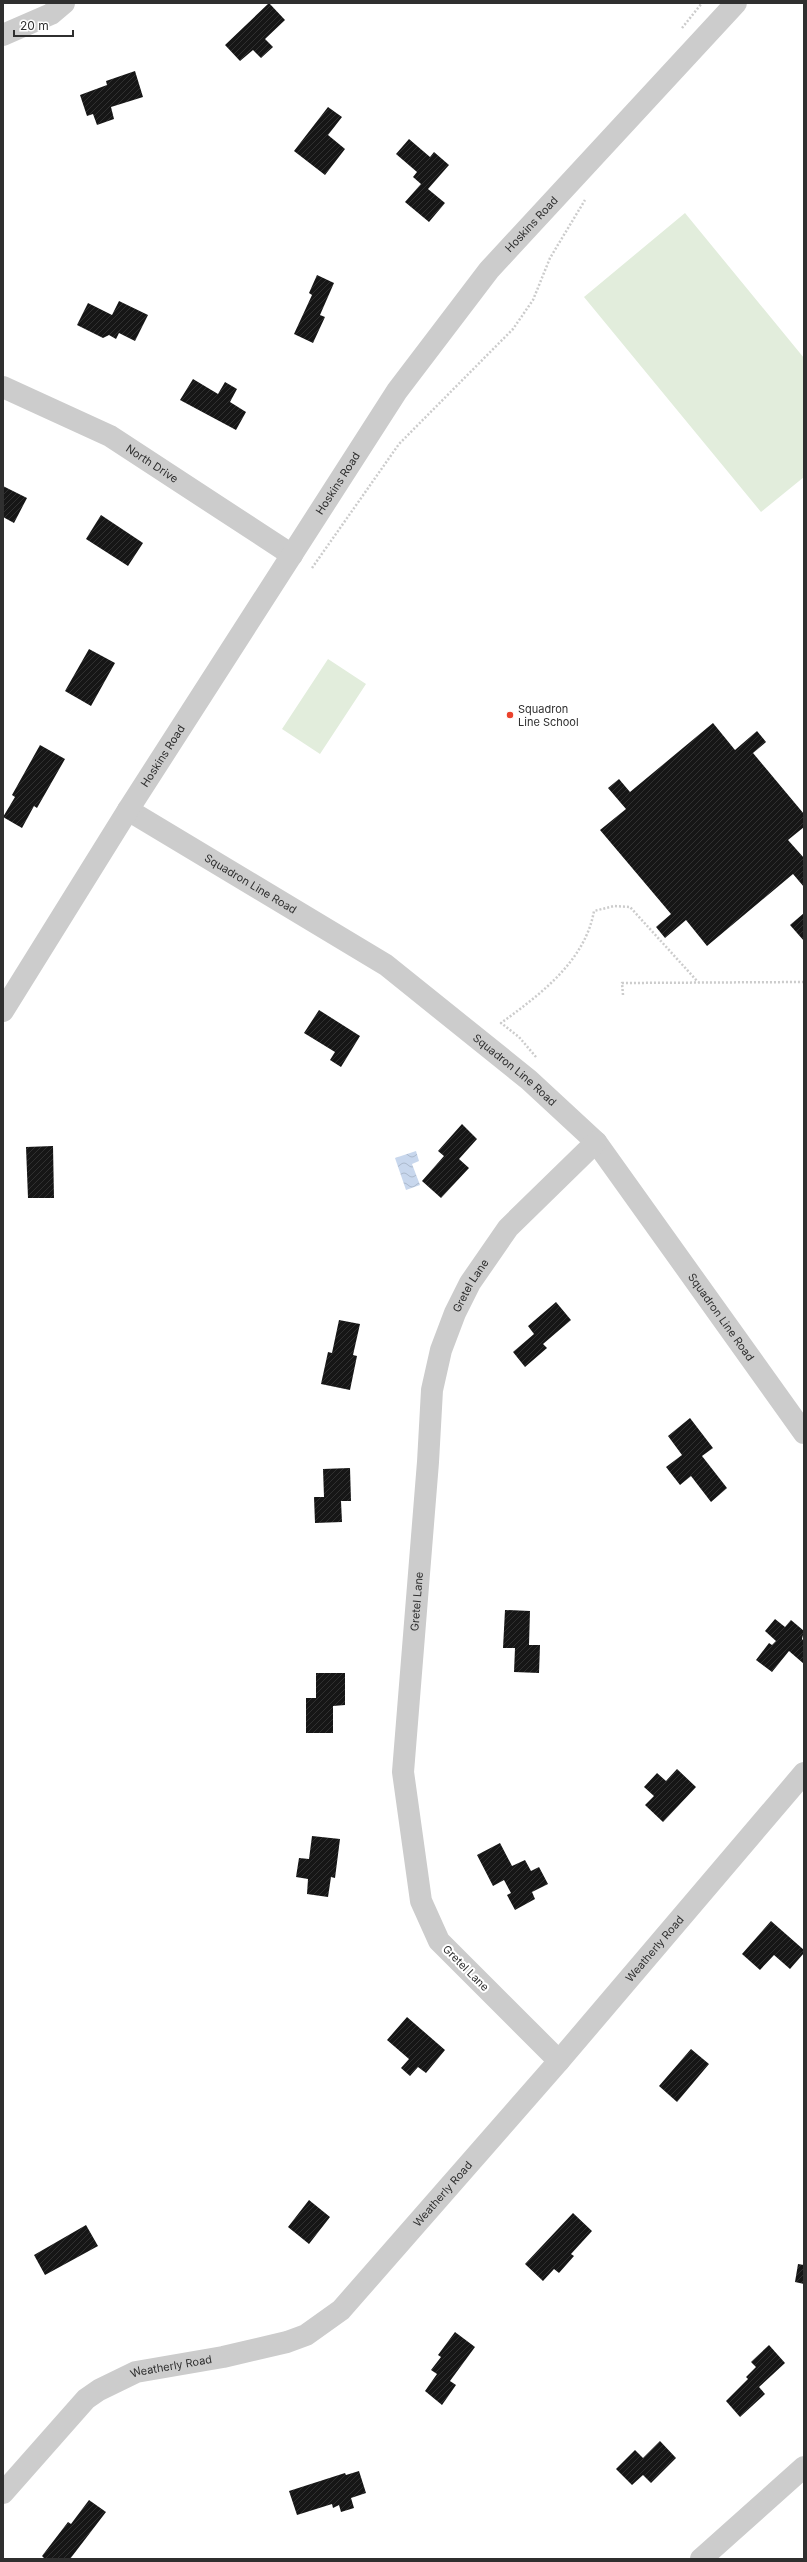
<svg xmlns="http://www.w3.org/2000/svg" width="807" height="2562" font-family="Inter,sans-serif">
	<defs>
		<pattern id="water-waves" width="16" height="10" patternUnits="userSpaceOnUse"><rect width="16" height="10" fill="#c8d7ed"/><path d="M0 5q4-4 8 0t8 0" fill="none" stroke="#acb9cc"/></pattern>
		<pattern id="building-hatch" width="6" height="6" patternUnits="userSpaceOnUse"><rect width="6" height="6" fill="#161616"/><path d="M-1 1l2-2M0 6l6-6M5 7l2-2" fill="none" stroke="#303030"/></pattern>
	</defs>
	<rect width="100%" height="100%" fill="#fff"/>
	<path fill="#e2eddc" d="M685,213L804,358V477L761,512L584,297Z
		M328,659L366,684L320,754L282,729Z"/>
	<path fill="url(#water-waves)" d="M416,1151L419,1161L412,1164L420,1185L406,1190L395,1158Z"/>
	<path fill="url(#building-hatch)" d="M269,3L285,20L265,39L273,47L261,58L253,50L240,61L225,45Z
		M135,71L143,97L111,107L114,119L97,125L93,114L87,116L80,95L107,85L106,81Z
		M328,107L342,117L328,135L345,149L325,175L294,151Z
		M409,139L430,157L434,152L449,165L428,189L445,203L429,222L405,202L421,184L413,177L417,172L396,154Z
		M317,275L334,283L320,315L325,317L313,343L294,334L312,295L309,293Z
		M119,301L148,315L135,341L119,333L116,339L109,335L103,338L77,325L88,303L112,315Z
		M193,379L218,394L225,382L237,389L230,402L246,412L236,430L180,400Z
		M3,486L27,498L14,523L3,517Z
		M101,515L143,543L128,566L86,539Z
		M89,649L115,663L91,706L65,691Z
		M713,723L735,750L757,731L766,742L753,753L804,814V827L788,840L804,858V887L793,874L707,946L686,920L665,938L656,927L671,914L600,830L626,809L608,788L619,779L630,792Z
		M40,745L65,759L37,808L34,806L22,828L3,817L15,797L12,795Z
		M804,913V941L790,925Z
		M319,1010L360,1036L341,1067L330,1060L335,1052L304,1033Z
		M462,1124L477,1139L459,1159L469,1168L441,1198L422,1181L444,1156L438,1151Z
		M53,1146L54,1198H28L26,1147Z
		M556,1302L571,1320L543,1344L547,1348L525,1367L513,1352L534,1334L528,1326Z
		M339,1320L360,1324L353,1355L357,1356L350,1390L321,1384L328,1352L332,1353Z
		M690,1418L713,1448L702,1456L727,1488L711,1502L691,1476L680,1485L666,1467L682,1455L668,1436Z
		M350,1468L351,1501H341L342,1522L315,1523L314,1497H324L323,1469Z
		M505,1610L530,1611L529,1645H540L539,1673L514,1672L515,1648H503Z
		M775,1619L785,1627L791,1620L804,1631L802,1639L804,1641V1664L789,1651L772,1672L756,1660L769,1643L772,1645L776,1641L765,1631Z
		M316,1673H345V1705L333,1706V1733H306V1698H316Z
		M677,1769L696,1787L663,1822L645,1805L654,1796L644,1787L657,1773L666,1781Z
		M312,1836L340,1839L335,1878L331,1877L328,1897L307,1894L308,1879L296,1877L299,1858L309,1859Z
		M500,1843L512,1866L525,1860L531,1871L539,1867L548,1884L532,1892L535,1899L515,1910L507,1895L511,1893L504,1880L493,1886L477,1855Z
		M771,1921L804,1950V1953L790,1969L774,1955L760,1970L742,1954Z
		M407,2017L445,2050L426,2073L418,2067L410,2076L401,2068L409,2059L387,2040Z
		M691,2049L709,2064L677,2102L659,2086Z
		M309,2200L330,2217L309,2244L288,2227Z
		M573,2213L592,2231L571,2254L574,2256L559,2273L554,2269L543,2281L525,2264Z
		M86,2225L98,2246L45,2275L34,2255Z
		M798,2264L804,2265V2284L795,2282Z
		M455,2332L475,2347L450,2381L456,2385L442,2405L425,2391L437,2374L431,2370L441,2357L438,2355Z
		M769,2345L785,2363L759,2387L765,2394L740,2417L726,2401L748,2379L746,2377L756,2367L751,2362Z
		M660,2441L676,2458L651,2483L643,2475L632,2485L616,2469L635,2450L643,2458Z
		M359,2471L366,2493L351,2498L354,2508L341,2512L339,2505L333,2508L332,2504L297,2515L289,2491L345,2473L346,2475Z
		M89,2500L106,2512L70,2559H45L42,2556L68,2522L71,2524Z"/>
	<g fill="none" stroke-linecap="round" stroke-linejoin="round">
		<path stroke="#ccc" stroke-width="2.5" stroke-dasharray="2 2" stroke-linecap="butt" d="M682,28L702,3
			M312,568L399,444L513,329L533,300L550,258L585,200
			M623,995L622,983L804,982
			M536,1057L519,1037L501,1023C541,994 585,961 594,911L614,906L630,907L698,982"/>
		<g stroke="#ccc" stroke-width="22">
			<path d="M3,35L51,14L64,3"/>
			<path id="s1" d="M3,387L110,436L292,555"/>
			<path id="s2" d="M128,810L386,965L529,1080L596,1142L804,1433"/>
			<path id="s3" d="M3,1011L128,810L397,391L489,270L736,3"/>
			<path id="s4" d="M559,2061L439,1941L421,1901L403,1772L428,1462L432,1390L441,1350L455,1313L470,1283L508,1228L596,1142"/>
			<path id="s5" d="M3,2493L86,2399L99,2390L136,2372L223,2357L287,2342L306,2335L341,2310L559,2061L804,1773"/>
			<path d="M701,2559L804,2467"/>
		</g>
	</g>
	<circle fill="#eb422c" stroke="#fff" stroke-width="1.5" cx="510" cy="715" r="4"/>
	<g text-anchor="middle" stroke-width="4" stroke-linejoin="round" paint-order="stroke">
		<g font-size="11" fill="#2f2f2f" stroke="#fff">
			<text dy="4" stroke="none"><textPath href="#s3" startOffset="949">Hoskins Road</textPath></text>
			<text dy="4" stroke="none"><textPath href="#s1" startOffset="168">North Drive</textPath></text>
			<text dy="4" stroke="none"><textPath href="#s3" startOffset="625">Hoskins Road</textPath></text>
			<text dy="4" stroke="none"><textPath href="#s3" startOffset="301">Hoskins Road</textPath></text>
			<text dy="4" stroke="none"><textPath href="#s2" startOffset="143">Squadron Line Road</textPath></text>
			<text dy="4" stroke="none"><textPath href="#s2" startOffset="467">Squadron Line Road</textPath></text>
			<text dy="4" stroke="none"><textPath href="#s4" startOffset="839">Gretel Lane</textPath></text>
			<text dy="4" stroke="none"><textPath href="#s2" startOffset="791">Squadron Line Road</textPath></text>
			<text dy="4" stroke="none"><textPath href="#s4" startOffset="515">Gretel Lane</textPath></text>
			<text dy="4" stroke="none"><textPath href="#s5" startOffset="878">Weatherly Road</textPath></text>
			<text transform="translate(466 1968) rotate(45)" y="4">Gretel Lane</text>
			<text dy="4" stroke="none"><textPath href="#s5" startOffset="554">Weatherly Road</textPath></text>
			<text dy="4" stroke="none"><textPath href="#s5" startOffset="218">Weatherly Road</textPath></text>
		</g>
		<g font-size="11" fill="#2f2f2f" stroke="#fff" text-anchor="start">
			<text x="518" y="713">Squadron<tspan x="518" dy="13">Line School</tspan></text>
		</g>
	</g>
	<rect width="807" height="2562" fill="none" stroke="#2f2f2f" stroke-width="8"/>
	<path d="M14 30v6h59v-6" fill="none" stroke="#2f2f2f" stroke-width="2"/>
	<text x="20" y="30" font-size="12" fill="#2f2f2f" stroke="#ffffff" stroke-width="3" paint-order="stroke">20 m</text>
</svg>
